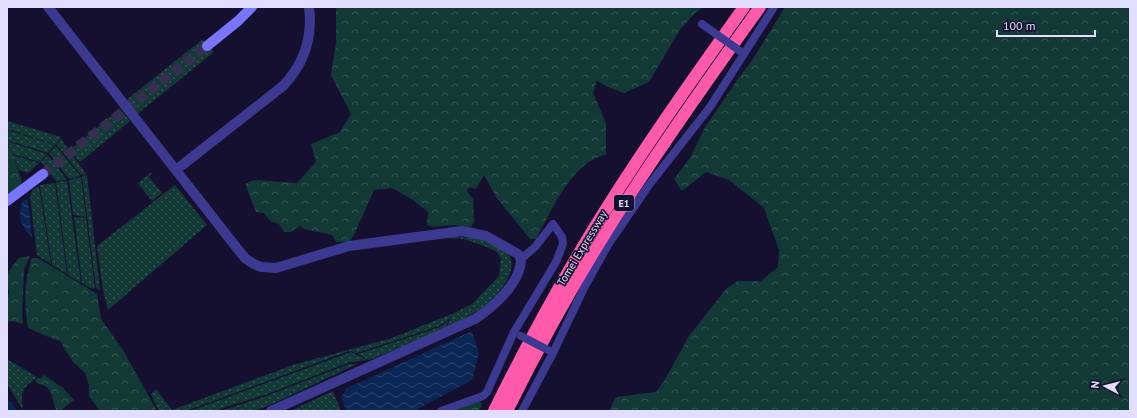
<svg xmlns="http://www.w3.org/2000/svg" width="1137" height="418" font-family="'PT Sans',sans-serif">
	<defs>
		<pattern id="grass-dots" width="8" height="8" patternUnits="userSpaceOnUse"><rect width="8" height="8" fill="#133937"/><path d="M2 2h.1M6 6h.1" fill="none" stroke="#355555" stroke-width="1.8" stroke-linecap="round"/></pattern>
		<pattern id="forest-crowns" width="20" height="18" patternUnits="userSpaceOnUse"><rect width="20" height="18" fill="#133937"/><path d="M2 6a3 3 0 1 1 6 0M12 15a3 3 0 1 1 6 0" fill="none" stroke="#355555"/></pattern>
		<pattern id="water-waves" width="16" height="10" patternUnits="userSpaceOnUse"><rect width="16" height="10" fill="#0a2654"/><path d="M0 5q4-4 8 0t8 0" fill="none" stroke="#2d456e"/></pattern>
	</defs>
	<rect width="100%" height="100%" fill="#15102f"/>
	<path fill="url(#grass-dots)" d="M203,39L214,52L136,115L125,101Z
		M120,109L130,121L80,162L70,150Z
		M7,121L61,137L56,145L7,129Z
		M7,130L55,145L48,153L7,140Z
		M61,139L86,174L81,175L57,145Z
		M7,141L47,154L40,162L13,154Z
		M56,146L80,176L69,179L49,153Z
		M13,155L39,163L28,173L19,170Z
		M48,155L67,180L56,181L41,162Z
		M153,171L149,177L162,193L152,201L138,183Z
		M87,175L100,290L96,288L82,176Z
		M81,177L86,217L73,215L69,180Z
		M67,181L81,283L68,275L56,182Z
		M55,183L67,274L52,265L40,185Z
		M175,185L207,225L108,310L103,290L97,246Z
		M39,186L51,264L37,255L30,196L33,189Z
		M74,217L86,218L95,289L90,288L82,283Z
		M459,237L471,238L487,241L509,254C514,265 511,274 505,283C491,306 469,316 446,328L451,318L439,326L357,353L349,351L186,411H159L151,394L156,389L172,410L293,365L392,338L454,313L472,304L499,276L501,258L496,251L484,246L464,239L445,238Z
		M449,320L445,328L435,333L369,360L358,354L440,327Z
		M351,352L368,360L350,362L265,395L228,406L215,411H190Z
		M7,359L37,377C23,388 20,391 23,410L7,384Z
		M349,364H357L268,406L252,411H220L261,398Z
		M333,391L341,411H290Z"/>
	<path fill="url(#forest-crowns)" d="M336,7H703L693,15L679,31L649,82L624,93L608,87L597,81L593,93L606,123V154C602,156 596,158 592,160C566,175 550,214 536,239H530L496,197L484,175L476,189L469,187L467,191L473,199L474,222L471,227L453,225L433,227L427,225L428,212L413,200L392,188L374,190L354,235L349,242H336L332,235L304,229L300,226L291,232H284L279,224L270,221L264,213L256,212L245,184L254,180L297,183L316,162L311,144L340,132L351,114L331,75L336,43Z
		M785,7H1130V411H609L616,397L656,392L664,381L689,336L726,289L738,281H761L778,267L779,250L764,208L729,180L706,172L682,191L674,179L690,158L704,129L740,76L753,59Z
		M7,144L11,149L22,181L20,186L7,196Z
		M30,256L24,269L22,314L23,324L13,321L7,322V295L10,293C2,277 10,270 19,258Z
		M32,258H38L97,294L101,319L123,350L156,409L155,411H100L89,396V385L85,373L73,362L60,341L46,336L28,328C24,305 24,280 32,258Z
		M44,375L63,388L74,400L60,411H57C51,400 54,385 38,384L35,380L38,378H41Z
		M478,400L481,402L482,405L479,411H448Z"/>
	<path fill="url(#water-waves)" d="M28,199L32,238C20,223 18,221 22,201Z
		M472,331L479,353L472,380L414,411H346L341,396L345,392V389Z"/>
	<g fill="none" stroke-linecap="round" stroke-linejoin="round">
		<path stroke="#0a2654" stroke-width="12" d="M7,406L10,411"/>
		<path stroke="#342f4e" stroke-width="10" stroke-dasharray="10 5" stroke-linecap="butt" d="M43,174L207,46"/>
		<path stroke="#3c3990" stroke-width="8" d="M441,411L483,396L487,392L514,332L556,262L563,244L562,237L553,224L535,247L521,259
			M522,411L553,353L584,288L608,245L649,185L710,107L774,7"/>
		<path stroke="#3c3990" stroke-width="10" d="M48,7L240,252L246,259L254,264L261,267L276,268L349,246L462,231L486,236L518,254L521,259C521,283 493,307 475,319L271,411
			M176,170L283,86C304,64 313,38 309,7"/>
		<path stroke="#7875ff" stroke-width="10" d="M207,46L238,21L252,7
			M7,201L43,174"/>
		<path stroke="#ff59a9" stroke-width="12" d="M494,411C522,354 552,298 585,243C634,162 689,84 744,7
			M507,411C546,332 590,254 639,181C678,122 719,64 760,7"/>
		<path stroke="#3c3990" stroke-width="8" d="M702,24L740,51
			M521,336L548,350"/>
	</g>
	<g text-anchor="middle" stroke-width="3.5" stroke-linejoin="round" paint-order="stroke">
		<rect fill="#15102f" stroke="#a4a0c1" stroke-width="1" x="614" y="195" width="20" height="16" rx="3"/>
		<g font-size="10" font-weight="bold" fill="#e2deff">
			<text x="624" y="207">E1</text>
		</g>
		<g font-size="11" fill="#e2deff" stroke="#15102f">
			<text transform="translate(582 248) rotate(-59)" y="4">Tomei Expressway</text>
		</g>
	</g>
	<rect width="1137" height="418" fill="none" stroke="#e2deff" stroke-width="16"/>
	<g transform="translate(1105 386) rotate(277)" stroke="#15102f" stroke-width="3" paint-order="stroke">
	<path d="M0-3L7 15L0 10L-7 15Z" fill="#e2deff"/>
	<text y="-6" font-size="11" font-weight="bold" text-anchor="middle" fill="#e2deff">N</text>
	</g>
	<path d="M997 30v6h98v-6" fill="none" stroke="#e2deff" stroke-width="2"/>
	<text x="1003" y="30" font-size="12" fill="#e2deff" stroke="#15102f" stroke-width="3" paint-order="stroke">100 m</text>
</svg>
